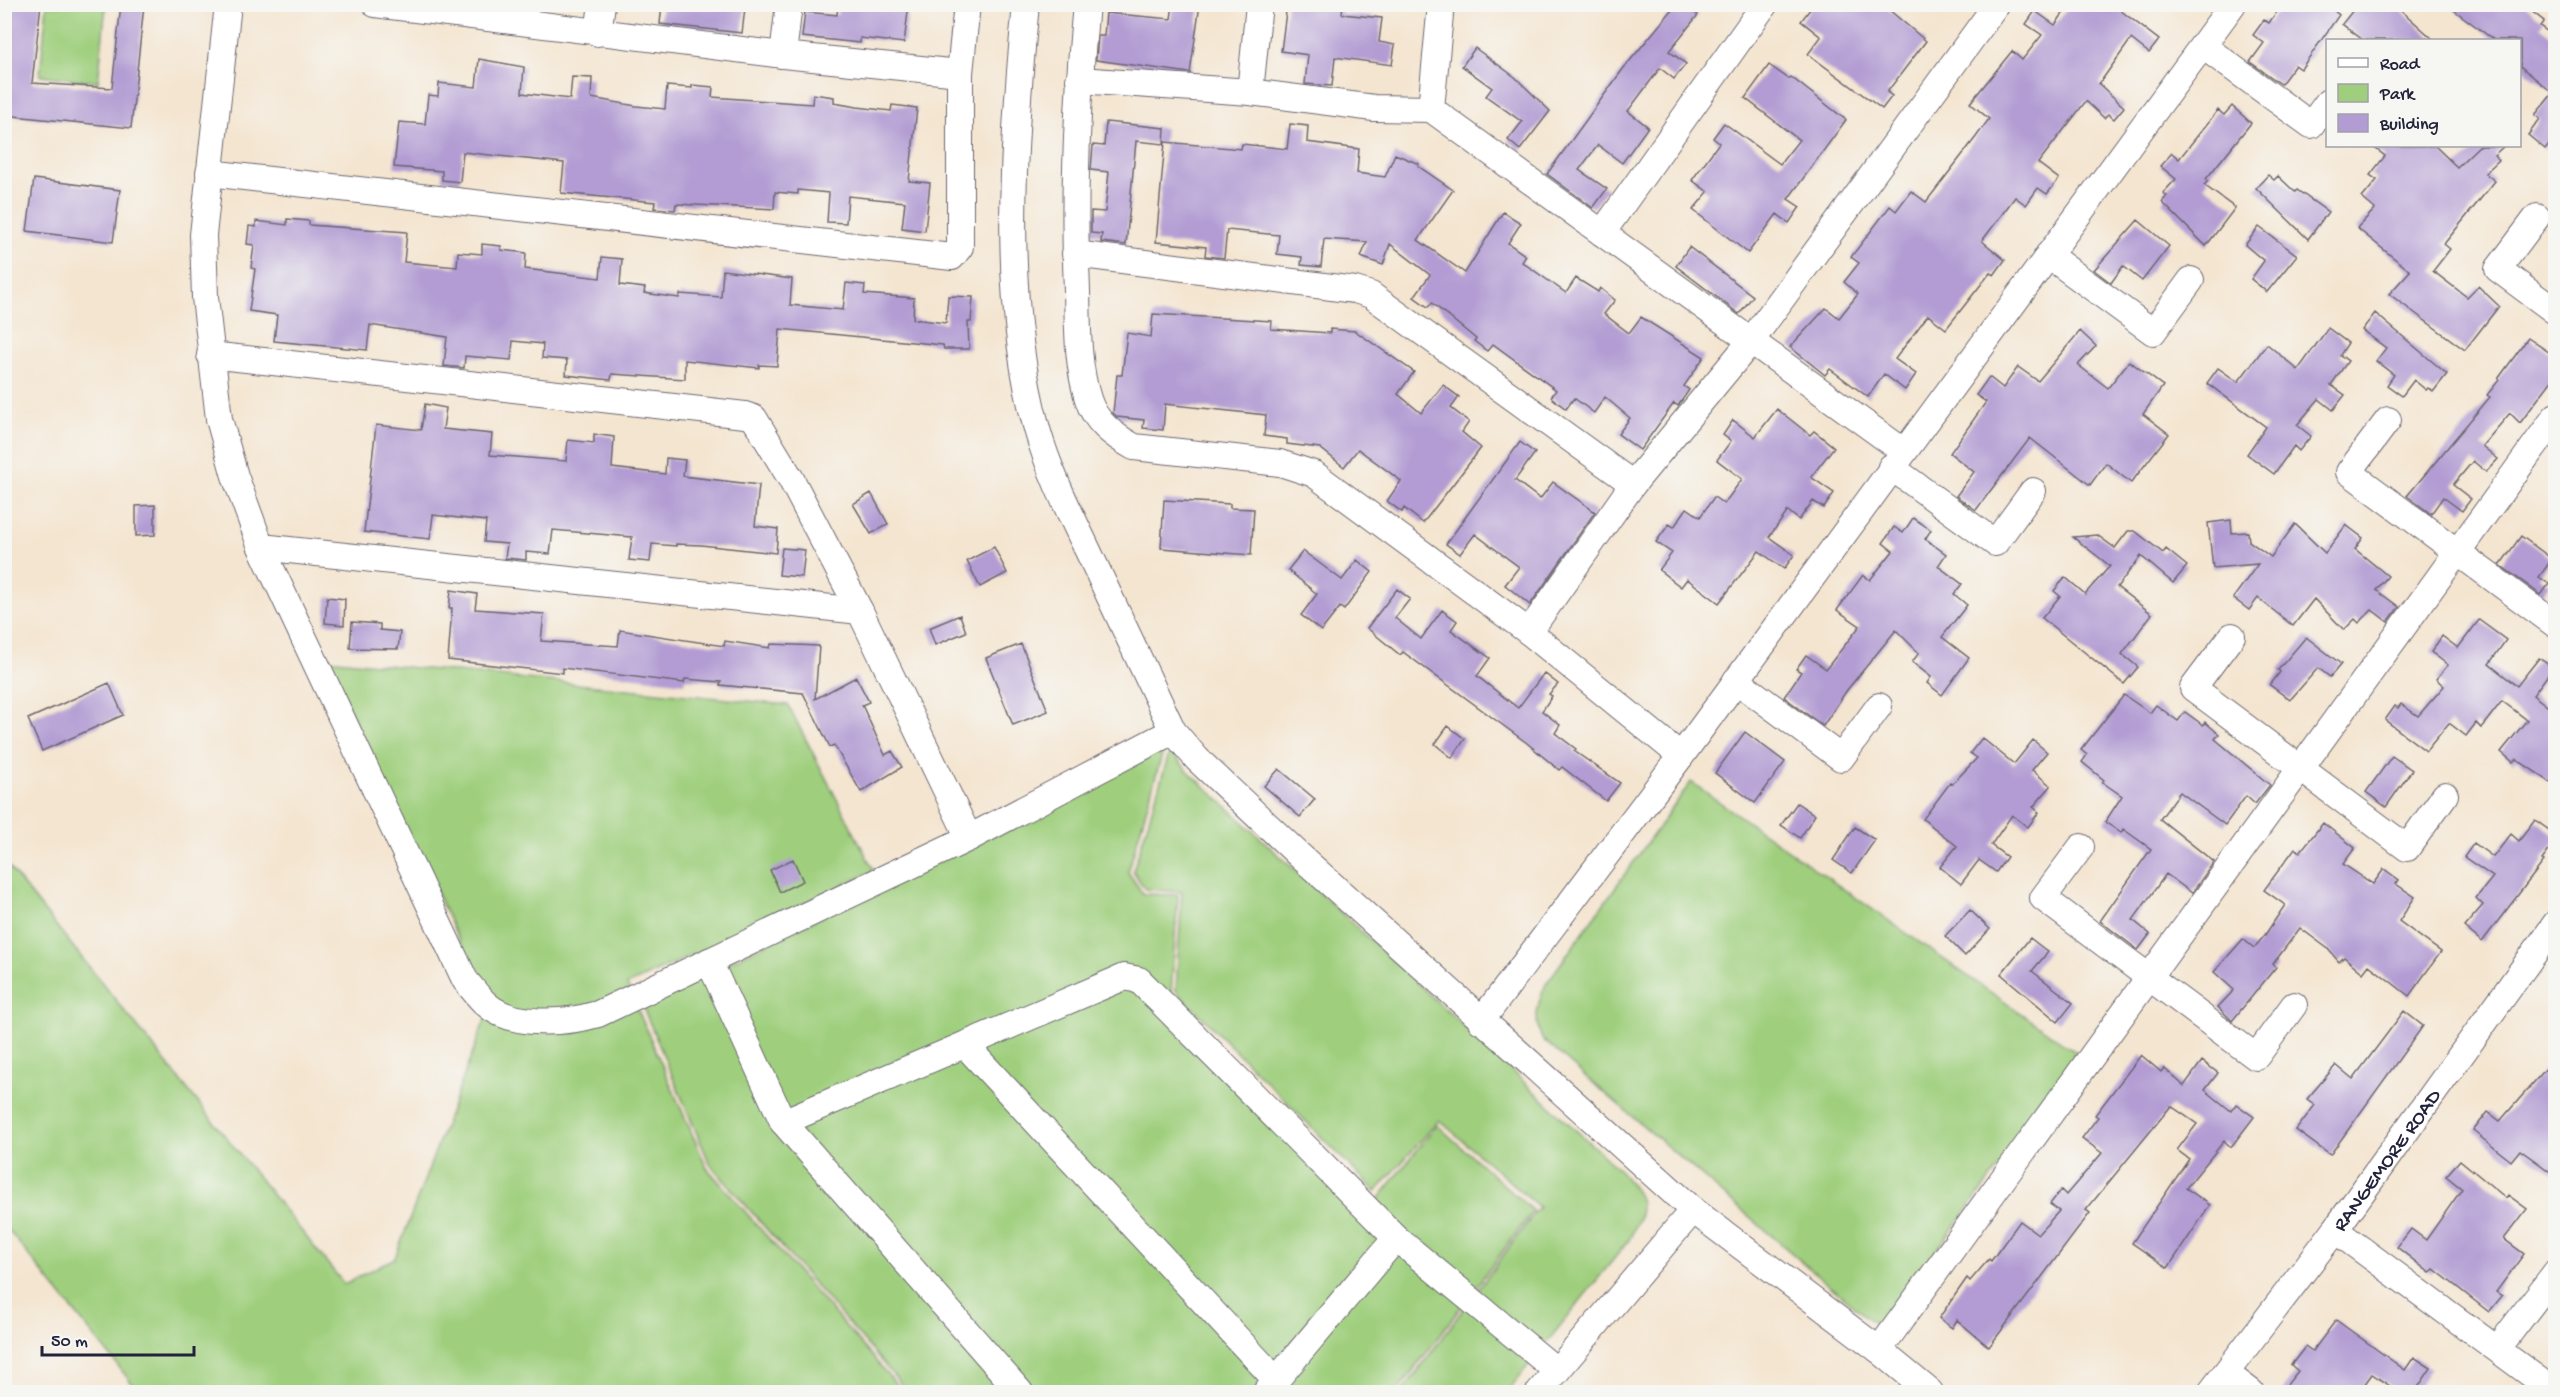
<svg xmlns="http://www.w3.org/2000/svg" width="2560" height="1397" font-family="'Gochi Hand',sans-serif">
	<rect width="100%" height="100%" fill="#f6f6f2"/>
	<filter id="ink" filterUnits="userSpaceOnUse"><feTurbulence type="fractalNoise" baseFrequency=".0167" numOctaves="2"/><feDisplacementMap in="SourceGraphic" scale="12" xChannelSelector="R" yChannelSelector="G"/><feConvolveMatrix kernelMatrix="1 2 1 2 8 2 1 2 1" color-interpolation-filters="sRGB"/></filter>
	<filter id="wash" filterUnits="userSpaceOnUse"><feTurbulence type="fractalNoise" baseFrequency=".008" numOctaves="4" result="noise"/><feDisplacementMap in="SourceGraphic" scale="24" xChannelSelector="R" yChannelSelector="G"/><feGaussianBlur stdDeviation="1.35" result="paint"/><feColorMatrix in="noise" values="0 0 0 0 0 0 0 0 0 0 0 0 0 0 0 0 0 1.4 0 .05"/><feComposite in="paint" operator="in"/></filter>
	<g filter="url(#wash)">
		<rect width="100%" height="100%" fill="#f4e5d0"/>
		<path fill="#9fcf7d" stroke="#60785c" stroke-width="1.5" d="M47,5H106L98,82L40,75Z
			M326,659L788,705L874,871L627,985L707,1168L903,1392H139L5,1226L4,861L344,1284L395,1258L494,996L475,974Z
			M1164,748L1128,872L1143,894L1178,895L1169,1021L1364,1217L1437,1125L1533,1211L1397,1392H908L710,1164L642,1005Z
			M1170,751L1188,771L1620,1171C1646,1202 1647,1203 1629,1240L1507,1392H1402L1539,1207L1439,1120L1376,1192L1176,991L1182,892L1145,889L1133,871Z
			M1691,782L2083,1057L1878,1327L1542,1039C1533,1018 1537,1004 1546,984Z"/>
		<g id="blocks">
			<path fill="#b29cd3" d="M4,4H41L32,83L112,88L121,4L144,5L131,128L4,115Z
				M662,4H715L745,8L742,33L660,24Z
				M838,4H909L904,43L860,38V43L802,37L805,12L837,15Z
				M1173,4H1200L1190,73L1096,60L1098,36H1104L1106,13L1171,19Z
				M1287,4H1343L1342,14L1382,18L1379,42L1395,45L1392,65L1335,57L1332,86L1305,84L1308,55L1281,51Z
				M1677,4H1703L1695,13L1698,15L1669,51L1686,64L1674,79L1660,68L1628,111L1648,127L1622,163L1598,145L1579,170L1607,189L1593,208L1547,174L1623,69Z
				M1814,4H1882L1926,41L1887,92L1892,96L1882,109L1808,54L1821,37L1801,21Z
				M2070,4H2112L2159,40L2149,53L2131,39L2099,84L2124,107L2114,119L2108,114L2104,118L2086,101L2038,163L2059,179L2047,194L2038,188L2026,205L2015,197L1982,241L2005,260L1994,275L1990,273L1946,329L1928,315L1895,359L1916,374L1905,390L1884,374L1868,397L1830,369L1825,375L1790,347L1826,308L1839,318L1858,294L1844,282L1859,263L1851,257L1890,206L1896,211L1911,191L1926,202L1976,137L1989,119L1970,103L2012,51L2022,60L2042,35L2026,24L2035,11L2055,25Z
				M2282,4H2326L2339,15L2301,69L2295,65L2281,84L2250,62L2264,43L2253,35L2264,20L2269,23Z
				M2358,4H2394L2434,40H2363L2342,24Z
				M2446,4H2522L2544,21L2540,26L2556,38V135L2545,149L2528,135L2540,119L2535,115L2553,93L2520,66V40H2494Z
				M1475,48L1515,77L1550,111L1520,150L1508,140L1522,122L1486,96L1492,88L1462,66Z
				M479,59L524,67L522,93L570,99L572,77L592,78L591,98L636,106L665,109L667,86L692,88V85L713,87L712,97L812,104L813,94L834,97V103L857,107L891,111L892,105L917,108L909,181L930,183L925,231L902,228L905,202L848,196L846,223L827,222L829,193L798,190V194L775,192L774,209L676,204L675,210L654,208L655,202L561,193L564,163L463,152L460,182L442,180V171L394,167L399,122L425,124L428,95L438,96L439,83L476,87Z
				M1769,65L1789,79L1791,77L1846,120L1788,199L1800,207L1789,223L1777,214L1748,253L1693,210L1708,192L1692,180L1719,143L1713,138L1724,123L1780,164L1799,140L1745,98Z
				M2232,106L2251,123L2206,179L2208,181L2204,185L2235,208L2206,246L2162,202L2167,196L2163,193L2176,179L2160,166L2172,153L2179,159L2218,110L2224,115Z
				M1106,122L1165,128L1164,144L1136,141L1126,245L1101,242L1102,234L1091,233V211L1105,212L1109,172L1091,170L1093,145L1104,146Z
				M1290,124L1308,126L1307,142L1359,149L1357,173L1385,177L1395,154L1419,164L1418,166L1453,190L1418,240L1465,273L1503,212L1521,223L1508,243L1526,256L1522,262L1566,293L1576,278L1598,292L1600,288L1615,300L1604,314L1629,333L1641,317L1704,357L1684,386L1689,390L1678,406L1674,403L1640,450L1618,434L1630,418L1605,397L1594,413L1574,398L1566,409L1551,397L1556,390L1493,344L1487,351L1474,341L1476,339L1432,303L1428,307L1414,297L1430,275L1390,244L1383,265L1361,257L1367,242L1324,239L1321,267L1301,265L1302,257L1277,254L1279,235L1227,230L1224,258L1205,256L1206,247L1156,242L1165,142L1241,149L1242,144L1287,149Z
				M2372,146H2435L2457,167L2479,146H2504L2494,155L2499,160L2485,173L2495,181L2444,244L2450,249L2433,271L2467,297L2478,286L2499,306L2465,350L2389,294L2410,271L2357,228L2375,209L2362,198L2377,180L2370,175L2385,156Z
				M2268,175L2274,180L2278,176L2295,192L2297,190L2328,212L2308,239L2256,188Z
				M34,179L120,190L113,242L27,231Z
				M287,219L309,221V225L407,232L404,262L457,267L458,252L482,254V244L501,246V250L526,253L525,269L600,278L602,257L622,259L620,285L645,288L644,293L679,298L680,294L721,297L723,270L792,279L790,305L843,310L846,283L865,285L864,294L914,298L913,319L946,323L948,296L973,297L971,322H968L969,349H944L943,345L780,329L777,366L759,365V368L685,360V379L612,374L611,380L566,375L567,360L542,358L543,344L513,341L511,360L465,356L464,368L444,366L447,337L370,325L367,350L274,341L277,315L249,311L255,269L251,268L254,245L247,244L249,226L256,227V221L287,225Z
				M2138,220L2169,246L2142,281L2123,266L2111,283L2094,270Z
				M2259,227L2297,255L2267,292L2251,279L2264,261L2245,245Z
				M1689,247L1753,296L1739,314L1676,266Z
				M2375,313L2447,374L2433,392L2428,388L2426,390L2414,380L2402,396L2387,385L2394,375L2376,361L2386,348L2362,330Z
				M1153,314L1272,321L1271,329L1330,333V329L1355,331L1414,372L1398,394L1421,413L1443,385L1459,397L1451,408L1469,422L1462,432L1481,448L1423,523L1404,508L1402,512L1387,501L1401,481L1358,449L1344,467L1320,448L1287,444V439L1264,436L1266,415L1165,404L1163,430L1143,428L1144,420L1117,417L1113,413L1117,375H1122L1127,333L1151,337Z
				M2328,328L2348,343L2340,355L2348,361L2331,385L2345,395L2333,410L2319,399L2297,425L2311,436L2299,451L2294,446L2274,474L2247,454L2266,427L2207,383L2218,368L2238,382L2267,344L2298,370Z
				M2080,331L2096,346L2078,365L2108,388L2129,361L2163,386L2143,414L2169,434L2131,483L2106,463L2090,485L2030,438L1976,510L1956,496L1974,472L1950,453L1986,402L1976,395L1989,377L2003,388L2018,367L2038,381Z
				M2528,338L2556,357V375L2520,423L2510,413L2482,446L2498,459L2486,472L2473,461L2453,485L2471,499L2462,511L2443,497L2431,514L2407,496L2490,397L2487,395L2499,380L2498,379Z
				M425,404L446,408L443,429L492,434L490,455L566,461L568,440L594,443V434L614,437L612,468L665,474L666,458L685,460L683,476L759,485L755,526L778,529L776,553L701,545L676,544V546L652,544L650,562L629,560L632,537L553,530L550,554L526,552V560L505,558L507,544L484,542L486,521L433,515L430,539L364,532L376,425L421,430Z
				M1777,409L1810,435L1814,431L1834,447L1811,477L1834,493L1824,508L1813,501L1799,520L1788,511L1769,537L1794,555L1784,569L1759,551L1719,603L1687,579L1681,587L1659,570L1672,553L1656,542L1669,524L1674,527L1687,508L1700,517L1714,497L1724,504L1742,479L1717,460L1731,441L1723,435L1733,420L1755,437Z
				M1520,442L1535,453L1515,480L1540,499L1553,482L1595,512L1530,605L1505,585L1519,567L1475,534L1460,554L1446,544Z
				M871,493L888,524L871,534L853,504Z
				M1164,500L1230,504V508L1254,509L1251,555L1161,548Z
				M155,505V535L136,536V506Z
				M1913,518L1931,530L1925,539L1946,554L1938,566L1962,584L1954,594L1967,605L1942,637L1969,658L1942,695L1927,683L1931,677L1912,662L1919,653L1896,630L1847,690L1823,726L1784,697L1801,672L1796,669L1806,655L1826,669L1860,626L1837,610L1863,575L1870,580L1893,551L1883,543L1894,527L1903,533Z
				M2231,520L2232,533L2248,532L2249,541L2271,557L2295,524L2325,553L2346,525L2363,538L2355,549L2388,576L2376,590L2399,607L2388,622L2372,610L2359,623L2355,619L2344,630L2314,599L2293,626L2258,598L2249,610L2233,598L2258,564L2213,568L2208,523Z
				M2128,531H2135L2163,553L2166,549L2187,566L2173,583L2141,556L2117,587L2152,614L2122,654L2138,667L2124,684L2042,618L2060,596L2054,591L2065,577L2085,594L2110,566L2073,537L2097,535L2115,548Z
				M2521,536L2552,559L2539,577L2549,584L2541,595L2500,565Z
				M994,547L1007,573L980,587L967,561Z
				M782,548L805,550L802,577L779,575Z
				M1303,551L1342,580L1357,560L1372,572L1344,610L1340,607L1321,631L1301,615L1317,594L1288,570Z
				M1397,589L1410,599L1395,618L1421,639L1442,610L1457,621L1451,630L1490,658L1477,676L1518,708L1544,673L1558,684L1549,694L1552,696L1542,711L1560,725L1555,733L1576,749L1574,751L1620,783L1606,801L1562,767L1559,770L1527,743L1403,652L1400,655L1367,628Z
				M451,590L477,594L475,609L544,614L541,641L618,646L620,630L724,646L725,641L770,648L771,644L819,646L815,699L856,677L869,702L862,705L885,755L892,751L902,767L861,792L834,745L830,747L803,693L720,685L721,682L685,679L684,683L563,668V673L448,660L452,608H449Z
				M327,597L345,599L344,625L325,623Z
				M960,615L966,632L935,645L929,628Z
				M2479,620L2506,640L2489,664L2517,686L2539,658L2553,668L2533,695L2556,713V786L2516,759L2513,762L2501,752L2527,720L2502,701L2481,728L2476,723L2466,736L2449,723L2426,751L2385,720L2395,706L2398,708L2401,704L2418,716L2444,686L2436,679L2448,665L2431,652L2442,636L2458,648Z
				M352,622L380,624V630L400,632L398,649L350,648Z
				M2306,637L2341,664L2330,677L2318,668L2290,700L2270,685L2280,672L2278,670Z
				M1021,644L1048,711L1013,725L986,658Z
				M109,683L123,715L42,751L28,719Z
				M2124,695L2150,713L2156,705L2178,721L2185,712L2203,725L2205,722L2219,734L2215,739L2270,785L2255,804L2246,796L2225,825L2180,792L2160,819L2214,862L2192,893L2166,874L2133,920L2150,934L2138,950L2100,921L2151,849L2123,829L2121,833L2105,822L2122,796L2102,782L2104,780L2082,762L2087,755L2081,750Z
				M1448,726L1465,739L1452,758L1435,744Z
				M1745,732L1785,762L1755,803L1715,773Z
				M1982,738L2014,764L2033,740L2047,752L2032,770L2051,786L2033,807L2039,812L2028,827L2012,815L1991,845L2007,857L1996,872L1979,860L1961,884L1940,867L1957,846L1923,819L1950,783L1952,784L1977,758L1970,753Z
				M2392,756L2412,770L2386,807L2366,792Z
				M1279,769L1315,799L1300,817L1264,786Z
				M1797,803L1815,815L1800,838L1781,825Z
				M2535,820L2556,835V841L2542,860L2544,861L2482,942L2464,927L2483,905L2476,898L2493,877L2464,857L2474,843L2493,857L2511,834L2519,841Z
				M2323,823L2355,848L2343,864L2373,884L2384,869L2399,880L2396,884L2415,897L2399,921L2441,952L2409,996L2369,965L2363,973L2344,957L2339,962L2327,948L2300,928L2273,964L2276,967L2232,1021L2218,1007L2234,990L2214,972L2243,939L2254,948L2265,935L2285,905L2264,890L2295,848L2300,852Z
				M1855,827L1875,840L1852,873L1833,860Z
				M793,859L803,881L780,892L770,870Z
				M1970,910L1990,929L1965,956L1945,936Z
				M2030,938L2048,952L2032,971L2073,1003L2058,1022L2001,974Z
				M2404,1011L2423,1026L2330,1155L2296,1130L2315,1105L2307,1099L2336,1065L2353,1079Z
				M2141,1055L2161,1072L2164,1068L2184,1086L2202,1061L2218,1073L2205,1090L2231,1111L2236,1104L2254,1117L2231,1147L2224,1141L2186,1188L2210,1205L2168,1268L2132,1243L2189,1159L2177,1150L2197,1124L2171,1106L2086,1210L2090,1213L1989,1347L1957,1320L1952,1328L1939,1318L1967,1278L1970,1281L1989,1259L1991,1261L2020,1221L2038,1234L2059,1211L2050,1204L2061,1190L2066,1195L2102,1153L2082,1138L2098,1117L2095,1115Z
				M2556,1057V1176L2520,1150L2511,1161L2473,1131L2488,1112L2500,1121Z
				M2460,1160L2506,1198L2508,1195L2527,1209L2504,1239L2524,1254L2496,1292L2502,1296L2489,1312L2434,1269L2430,1273L2397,1247L2411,1229L2426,1240L2462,1189L2446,1176Z
				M2336,1320L2405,1370L2414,1357L2431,1368L2415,1392H2399L2372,1374L2359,1392H2281L2298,1371L2291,1365L2305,1347L2312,1352Z"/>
		</g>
	</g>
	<g filter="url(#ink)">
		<use href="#blocks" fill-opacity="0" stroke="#6c666f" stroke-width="1.5"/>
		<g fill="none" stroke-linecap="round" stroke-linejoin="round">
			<defs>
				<g id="minor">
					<path d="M228,4L203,235L205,297L219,419L235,476L261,547L465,980C472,988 478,997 486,1004C512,1028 567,1023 598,1014L969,838L1173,731"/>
					<path d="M375,4L783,55L960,73"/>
					<path d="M1026,4C1013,137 1001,300 1037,429C1049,472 1071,515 1090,555C1118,614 1145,672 1173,731L1197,759L1300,856L1693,1210L1879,1350L1930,1392"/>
					<path d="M1086,4C1077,99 1073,196 1077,291C1078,327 1077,364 1088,399C1095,422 1114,436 1134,447L1280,463L1314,474L1529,632L1681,756"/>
					<path d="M598,33L602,4"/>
					<path d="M2203,46L2311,125L2328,102"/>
					<path d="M783,55L789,4"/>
					<path d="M1079,80L1250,92L1374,108L1431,109L1903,451"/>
					<path d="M1250,92L1259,4"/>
					<path d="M1431,109L1441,4"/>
					<path d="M209,173L952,257L960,247V73L967,4"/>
					<path d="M2537,217L2498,269L2556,312"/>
					<path d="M1602,233L1765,4"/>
					<path d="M1075,254L1355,290L1371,295L1633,484"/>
					<path d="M2048,255L2153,332L2191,280"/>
					<path d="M210,355L745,415L754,418L791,479L860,611L969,838"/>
					<path d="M2388,420L2349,472L2556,625"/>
					<path d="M1891,467L1995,543L2033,491"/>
					<path d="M261,547L860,611"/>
					<path d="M1529,632L1633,484L1751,341L1997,4"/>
					<path d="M2232,636L2193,688L2407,848L2445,795"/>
					<path d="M1736,680L1841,758L1879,706"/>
					<path d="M2081,847L2043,898L2256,1057L2294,1005"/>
					<path d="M709,961L783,1122L1020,1392"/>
					<path d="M1481,1021L1681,756L2233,4"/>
					<path d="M965,1045L1276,1380"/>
					<path d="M783,1122L1124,977L1139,980L1396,1238L1557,1371"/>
					<path d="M2335,1230L2555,1392"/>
					<path d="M2498,1348L2556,1272"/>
					<path d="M1879,1350L2556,416"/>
					<path d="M2226,1373L2251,1392"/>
					<path d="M1266,1392L1396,1238"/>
					<path d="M1539,1392L1693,1210"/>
					<path id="s1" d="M2211,1392L2335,1230L2556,923"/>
				</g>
			</defs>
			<use href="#minor" stroke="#6c666f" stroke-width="28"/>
			<use href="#minor" stroke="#fff" stroke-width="26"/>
		</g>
	</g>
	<g text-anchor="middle" stroke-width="4.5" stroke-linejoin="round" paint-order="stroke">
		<g font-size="21" fill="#22223b" stroke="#f6f6f2">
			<text dy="7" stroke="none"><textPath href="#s1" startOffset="291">RANGEMORE ROAD</textPath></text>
		</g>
	</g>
	<rect width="2560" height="1397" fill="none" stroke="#f6f6f2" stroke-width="24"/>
	<rect x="2326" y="39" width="195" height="108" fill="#f6f6f2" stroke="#a1a1a9" stroke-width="1.5"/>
	<rect x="2338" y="58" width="30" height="9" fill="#ffffff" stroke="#a1a1a9" stroke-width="1.5"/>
	<text x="2380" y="69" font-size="18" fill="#22223b">Road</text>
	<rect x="2338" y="84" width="30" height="18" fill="#9fcf7d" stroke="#a1a1a9" stroke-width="1.5"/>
	<text x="2380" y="99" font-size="18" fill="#22223b">Park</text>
	<rect x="2338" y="114" width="30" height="18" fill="#b29cd3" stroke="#a1a1a9" stroke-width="1.5"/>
	<text x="2380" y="129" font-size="18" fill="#22223b">Building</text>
	<path d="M42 1346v9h152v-9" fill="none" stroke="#22223b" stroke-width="3"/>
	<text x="51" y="1346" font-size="18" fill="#22223b" stroke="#f6f6f2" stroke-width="4.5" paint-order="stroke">50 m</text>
</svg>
